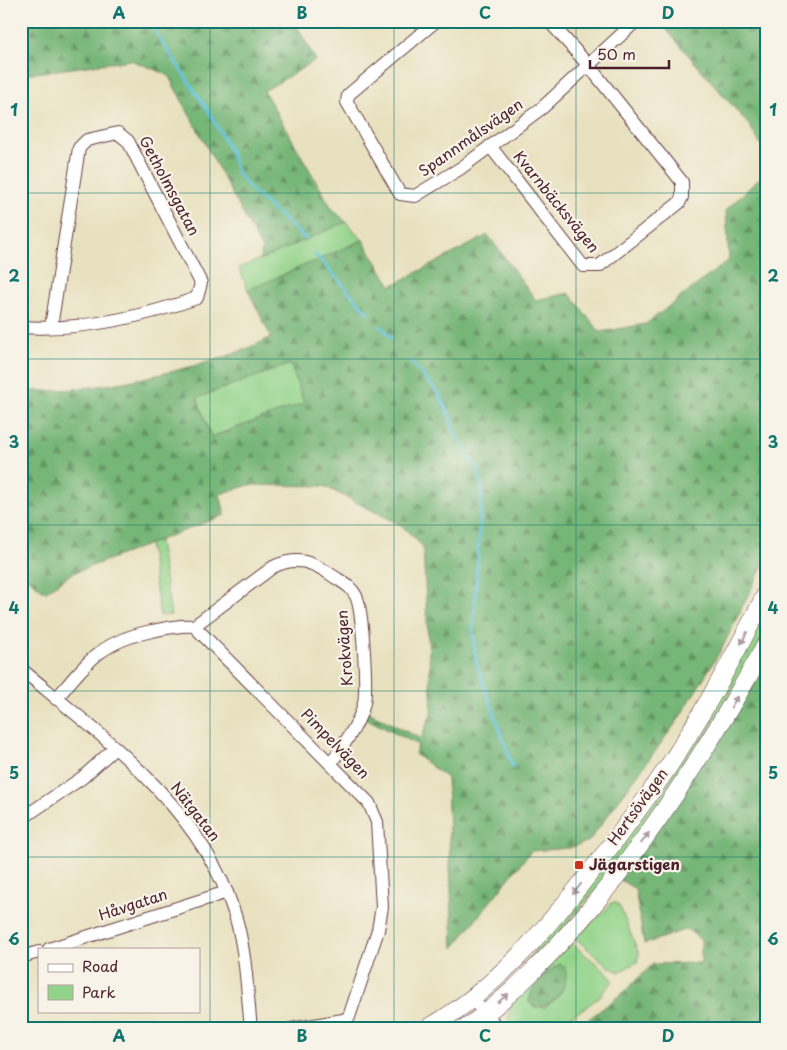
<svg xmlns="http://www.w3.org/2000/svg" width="787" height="1050" font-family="'Playpen Sans',sans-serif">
	<defs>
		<pattern id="forest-firs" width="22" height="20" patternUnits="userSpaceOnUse" patternTransform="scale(1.25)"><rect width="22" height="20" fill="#76b677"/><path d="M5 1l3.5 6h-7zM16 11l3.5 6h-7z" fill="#639362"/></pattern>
	</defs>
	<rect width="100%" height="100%" fill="#f7f3e8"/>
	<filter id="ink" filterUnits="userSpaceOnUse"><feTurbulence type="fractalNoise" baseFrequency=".02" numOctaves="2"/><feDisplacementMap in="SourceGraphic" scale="10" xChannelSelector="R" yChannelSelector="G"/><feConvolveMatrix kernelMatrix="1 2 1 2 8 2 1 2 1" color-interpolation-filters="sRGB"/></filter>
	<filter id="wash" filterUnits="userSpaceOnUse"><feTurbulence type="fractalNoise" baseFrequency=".0096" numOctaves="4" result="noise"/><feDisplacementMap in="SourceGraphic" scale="20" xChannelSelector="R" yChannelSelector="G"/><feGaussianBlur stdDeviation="1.12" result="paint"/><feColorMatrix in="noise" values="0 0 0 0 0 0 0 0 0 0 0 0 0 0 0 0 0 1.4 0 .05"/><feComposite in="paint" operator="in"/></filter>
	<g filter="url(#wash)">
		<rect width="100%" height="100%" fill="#e8e1bf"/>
		<path fill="#93d48b" stroke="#6e7a5b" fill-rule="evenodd" d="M346,222L363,240L248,290L239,268Z
			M291,364L305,404L211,437L197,397Z
			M159,541L171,615L160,616L149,544Z
			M766,613V631L746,668L676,781L603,882L528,968L524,966Z
			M611,903H616L620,907L639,954L637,962L619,972L609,967L575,938C587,925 602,916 611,903Z
			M570,942L608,973L613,981L599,997L585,1008L549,1029H512L508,1018L512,1002ZM560,964L565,985L556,999L544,1008L529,1002C531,986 547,971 560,964Z"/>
		<path fill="url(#forest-firs)" stroke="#606a51" fill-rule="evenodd" d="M21,21H294L316,60L264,91L331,207L346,222L260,260L262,249L168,75L131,60L21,75Z
			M659,21H766V154L749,125Z
			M766,172V434L759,454L766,457V559L722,648L678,720L589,841L570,848L531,851L453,948L447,778L415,754L418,745L359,715L361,708L421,739L432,711L423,547L401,525L324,486L249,485L220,494L225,515L71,574L45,592L21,573V391C76,392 128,383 181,369C211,362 244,352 271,337L248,290L363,240L391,286L488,235L536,300L569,293L600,332L646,324L729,260L726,210ZM290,364L304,403L211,437L197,398Z
			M766,643V1029H576L625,991L653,964L701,963V940L687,929L644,944L635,889L616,877Z
			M560,964L564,966C572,984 555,1008 535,1007L529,1002C531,986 547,971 560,964Z"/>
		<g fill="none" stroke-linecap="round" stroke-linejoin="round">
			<path stroke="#5ec2dc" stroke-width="3" d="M148,21L211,115L230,151L238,174L254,193L306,239
				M315,254L368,313
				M380,326L392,338
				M410,361L439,394L449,414L455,434L479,471L482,490L473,634L476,662L513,767"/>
		</g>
	</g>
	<g filter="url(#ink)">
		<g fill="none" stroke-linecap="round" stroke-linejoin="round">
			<defs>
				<path id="minor" d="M436,21L348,95L347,102L400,194L415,196L461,168L542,108L636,21
					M490,146L583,266H599L679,203L682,197V182L589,66L549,21
					M21,327C80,331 142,317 197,298L201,283L128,141L118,133L87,140L79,148L51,327
					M194,626L273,567C297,555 313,562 333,576C342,582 351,586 356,596C363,610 367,686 364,703C359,725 343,745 331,763
					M21,669C103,737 200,806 234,912C246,949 247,990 251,1029
					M56,699C88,661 102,641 152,631C166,628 179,625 194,626L369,803L377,822L382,907L378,930L349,1017L343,1020L291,1029
					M21,819L82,778L115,748
					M49,949L227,892
					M21,957L39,952
					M471,999L486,1013L498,1029"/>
				<path id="secondary" d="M427,1029C495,990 545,930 593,869C626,826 661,781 689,734C717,688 742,641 766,594
					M465,1029C512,996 553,952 590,909C658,827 714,738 766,645"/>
			</defs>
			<use href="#minor" stroke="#623c41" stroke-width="14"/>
			<use href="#secondary" stroke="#623c41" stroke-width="19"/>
			<use href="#minor" stroke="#fff" stroke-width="12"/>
			<use href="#secondary" stroke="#fff" stroke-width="18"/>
		</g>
		<defs><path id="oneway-solid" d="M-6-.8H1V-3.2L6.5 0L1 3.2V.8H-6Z" transform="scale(1.25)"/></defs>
		<g fill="#ae9aa0">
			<use href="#oneway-solid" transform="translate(744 638) rotate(117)"/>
			<use href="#oneway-solid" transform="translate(734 702) rotate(-61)"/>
			<use href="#oneway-solid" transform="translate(645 838) rotate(-54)"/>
			<use href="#oneway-solid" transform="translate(577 889) rotate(128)"/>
			<use href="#oneway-solid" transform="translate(503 998) rotate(-41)"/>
		</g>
	</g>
	<path fill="none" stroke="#0f766e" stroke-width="1" stroke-opacity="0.55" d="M210,21V1029M394,21V1029M576,21V1029M21,193H766M21,359H766M21,525H766M21,691H766M21,857H766"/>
	<rect fill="#c8321e" stroke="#f7f3e8" stroke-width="2" x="574" y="860" width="10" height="10" rx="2.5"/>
	<g text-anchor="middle" stroke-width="4.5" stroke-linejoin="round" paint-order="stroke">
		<g font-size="15" fill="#4a1f2b" stroke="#f7f3e8">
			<text transform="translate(471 138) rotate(-35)" y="5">Spannmålsvägen</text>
			<text transform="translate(169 186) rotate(62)" y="5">Getholmsgatan</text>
			<text transform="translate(556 202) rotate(51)" y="5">Kvarnbäcksvägen</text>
			<text transform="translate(345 648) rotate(-94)" y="5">Krokvägen</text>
			<text transform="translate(335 744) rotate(46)" y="5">Pimpelvägen</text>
			<text transform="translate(638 807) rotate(-54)" y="5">Hertsövägen</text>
			<text transform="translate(195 812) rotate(52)" y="5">Nätgatan</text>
			<text transform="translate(133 905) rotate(-18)" y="5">Håvgatan</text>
		</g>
		<g font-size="15" font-weight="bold" fill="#4a1f2b" stroke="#f7f3e8" text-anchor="start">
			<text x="589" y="870">Jägarstigen</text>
		</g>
	</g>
	<rect width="787" height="1050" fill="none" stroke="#f7f3e8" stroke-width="55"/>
	<rect x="38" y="948" width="162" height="65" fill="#f7f3e8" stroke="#b29e9c"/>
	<rect x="48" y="964" width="25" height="8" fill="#ffffff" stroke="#b29e9c"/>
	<text x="82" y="972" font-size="15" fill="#4a1f2b">Road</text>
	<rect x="48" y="985" width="25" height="15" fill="#93d48b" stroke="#b29e9c"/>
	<text x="82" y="998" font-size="15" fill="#4a1f2b">Park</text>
	<path d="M590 60v8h79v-8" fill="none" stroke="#4a1f2b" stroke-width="2.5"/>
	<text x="597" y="60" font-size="15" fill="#4a1f2b" stroke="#f7f3e8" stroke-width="4" paint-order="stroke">50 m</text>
	<rect x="28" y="28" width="732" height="994" fill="none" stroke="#0f766e" stroke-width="2"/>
	<g font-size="16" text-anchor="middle" font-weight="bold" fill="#0f766e">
		<text x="119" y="19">A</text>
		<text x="302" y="19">B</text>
		<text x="485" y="19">C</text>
		<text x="668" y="19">D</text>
		<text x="14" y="116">1</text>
		<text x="773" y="116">1</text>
		<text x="14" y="282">2</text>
		<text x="773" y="282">2</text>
		<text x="14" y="448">3</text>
		<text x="773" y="448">3</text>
		<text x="14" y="614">4</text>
		<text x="773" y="614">4</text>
		<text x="14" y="779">5</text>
		<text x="773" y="779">5</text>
		<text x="14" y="945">6</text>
		<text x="773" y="945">6</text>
		<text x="119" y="1042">A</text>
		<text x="302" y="1042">B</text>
		<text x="485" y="1042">C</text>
		<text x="668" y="1042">D</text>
	</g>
</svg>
